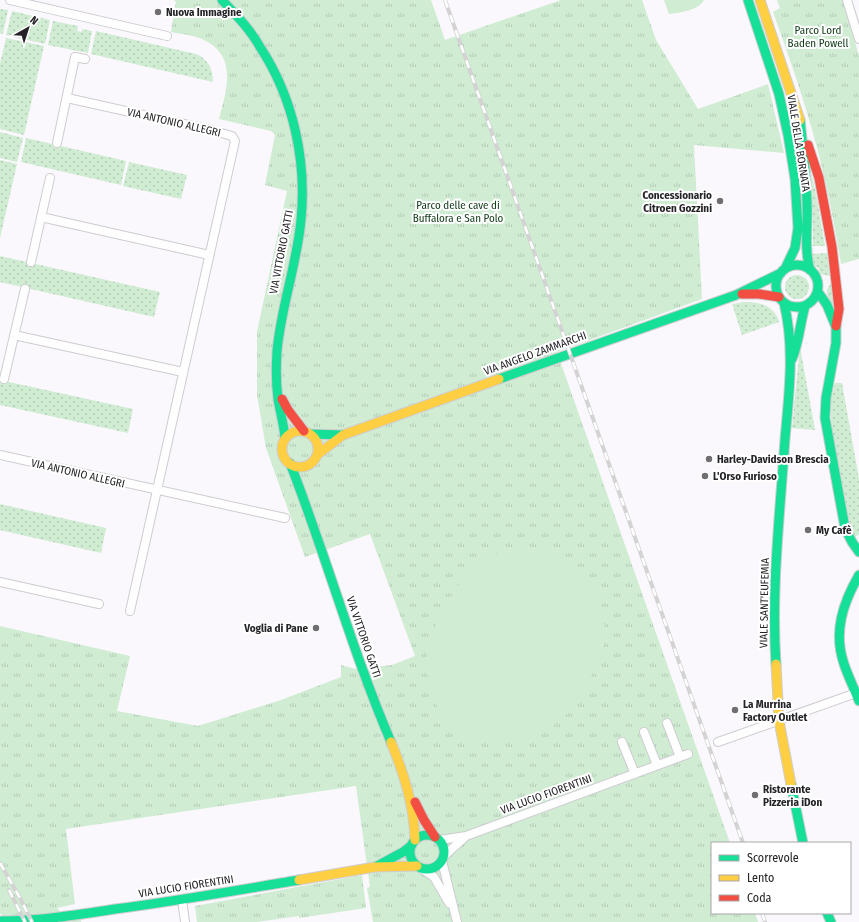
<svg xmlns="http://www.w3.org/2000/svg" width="859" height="922" font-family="'Fira Sans Condensed',sans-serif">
	<defs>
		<pattern id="grass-dots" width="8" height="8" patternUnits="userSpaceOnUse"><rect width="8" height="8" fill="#d0ecd3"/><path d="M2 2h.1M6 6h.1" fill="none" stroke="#b2cab5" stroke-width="1.8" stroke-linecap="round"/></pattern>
		<pattern id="park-tufts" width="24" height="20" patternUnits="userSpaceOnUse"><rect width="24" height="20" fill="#d0ecd3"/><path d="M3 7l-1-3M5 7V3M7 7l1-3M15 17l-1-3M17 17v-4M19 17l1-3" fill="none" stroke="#b2cab5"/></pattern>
	</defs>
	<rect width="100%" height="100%" fill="#faf8fc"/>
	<path fill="url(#grass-dots)" d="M0,9L8,10L3,34L0,33Z
		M12,11L50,20L45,44L6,35Z
		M53,21L78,26L77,31L82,32V29L92,31L88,53L48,45Z
		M96,31L196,54C208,59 213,69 213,82L91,54Z
		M6,38L44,46L24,135L0,129V64Z
		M0,132L23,138L17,162L0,158Z
		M26,138L126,161L121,185L21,162Z
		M0,160L17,164L0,238Z
		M129,162L187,175L181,199L123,186Z
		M810,168L816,194L825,246H813V215Z
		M827,253L830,276L820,274L818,267H815L812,254Z
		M0,256L160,292L154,317L0,282Z
		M785 287a12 12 0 1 1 24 0a12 12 0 1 1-24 0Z
		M831,284L835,308C830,300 822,292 831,284Z
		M745,302C760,302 775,306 779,322L742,335L732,304Z
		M800,347L815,430L792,428Z
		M0,380L133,409L128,433L0,405Z
		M835,383H842L859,479V535L855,536L850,525L832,431L830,404Z
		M0,504L106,528L101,553L0,530Z"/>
	<path fill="url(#park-tufts)" d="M174,0H431L445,40L561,0H642L656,40L698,109L768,84L784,153L694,145L702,299L557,352L730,843H712V913H755L758,922H373L367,888L370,887L356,786L66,829L75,904L57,908L63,915H82L81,922H2V914H0V626L130,656L117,711L198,726L281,700L341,677V665L356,669L392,665L415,656L370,534L305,557L266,448L257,395V332L287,191L265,185L275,135L271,131L219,119C227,89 238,55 202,39C192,35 181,34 171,32L176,2Z
		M777,0H843L859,56V259L841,264C833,214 823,165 808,116C798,81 785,46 773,12L780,8Z
		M362,875L366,908L299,918V916L257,922H197L195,906Z"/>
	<path fill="#d0ecd3" d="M664,0H704C699,10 680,13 669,14Z
		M516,549L539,550L562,557L581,571L595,591L603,613L606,637L599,662L572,709L550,728L528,740L502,744L478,741L457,730L440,712L430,690L426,666L429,638L456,588L471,569L492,555Z"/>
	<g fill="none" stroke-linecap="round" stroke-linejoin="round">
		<defs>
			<path id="street" d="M10,0L167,36
				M847,0L859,39
				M67,98L211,130L232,136L235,141L130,611
				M57,143L75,57L85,59
				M41,217L209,255
				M31,262L50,178
				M14,335L183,372
				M4,379L25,289
				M0,455L285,518
				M0,582L99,604
				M667,723L680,757
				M644,732L657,765
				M622,742L635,774
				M718,742L859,692
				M440,840L466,836L688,754
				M444,856L465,837
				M442,861L457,922
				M422,869L434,877L449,903
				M182,900L185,922"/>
			<path id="fast" d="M222,0C236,15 250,29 260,47C293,97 307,160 301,220C297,264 281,307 277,351C276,367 276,384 278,399C280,412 284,425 285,438
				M748,0L779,94L788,135L795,179L798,228L795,248L785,269
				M800,120C803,147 806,175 807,203C808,225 804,249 810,270
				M776 286a21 21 0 1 1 42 0a21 21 0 1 1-42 0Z
				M818,292L827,305L836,327V343L826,398L825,418L845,528L852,542L859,552
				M792,359C799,342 800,324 805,306
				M499,379L736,295L781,273
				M311,434L343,435
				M290,463C326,555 352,651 391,742
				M859,575C843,603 833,632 844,664C848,676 854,688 859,701
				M776,664C771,589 780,514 785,439C789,394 795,348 784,303
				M791,784L803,843
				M410 852a17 17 0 1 1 34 0a17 17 0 1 1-34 0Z
				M377,866L403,852L412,845
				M827,913L831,922
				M0,921C38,921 77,915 115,909C177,901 238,890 299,880"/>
			<path id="slow" d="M760,0L800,120
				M282 449a18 18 0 1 1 36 0a18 18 0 1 1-36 0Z
				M317,455L343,435L499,379
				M776,664L779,721L791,784
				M391,742C404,774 414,805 415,840
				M299,880L375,867L417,866"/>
			<path id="jam" d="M808,145L819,178L832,247L839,309L836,326
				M742,294H759L779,297
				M282,399L288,410L304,431
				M415,802L424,820L435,837"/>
		</defs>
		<use href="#street" stroke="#ceccd0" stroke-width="10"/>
		<use href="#fast" stroke="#ceccd0" stroke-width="11"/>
		<use href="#slow" stroke="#ceccd0" stroke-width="11"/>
		<use href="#jam" stroke="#ceccd0" stroke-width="11"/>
		<use href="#street" stroke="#fefeff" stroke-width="8"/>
		<use href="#fast" stroke="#16e098" stroke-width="9"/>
		<use href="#slow" stroke="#ffcf43" stroke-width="9"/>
		<use href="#jam" stroke="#f24e42" stroke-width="9"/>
		<defs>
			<path id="rail" d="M445,0L743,843
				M0,863L20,898L32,922
				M9,890L25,922
				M762,913L765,922"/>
		</defs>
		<use href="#rail" stroke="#d3d3d3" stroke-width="4"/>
		<use href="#rail" stroke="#fff" stroke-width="2.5" stroke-dasharray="8" stroke-linecap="butt"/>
	</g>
	<g fill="#706e72" stroke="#fff" stroke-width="1.5">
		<circle cx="158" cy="12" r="4"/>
		<circle cx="720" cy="201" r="4"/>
		<circle cx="709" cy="459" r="4"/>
		<circle cx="705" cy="476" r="4"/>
		<circle cx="808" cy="530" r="4"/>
		<circle cx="316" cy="628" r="4"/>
		<circle cx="735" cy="710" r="4"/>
		<circle cx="755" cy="795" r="4"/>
	</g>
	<g text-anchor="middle" stroke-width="4" stroke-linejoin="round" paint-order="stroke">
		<g font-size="11" font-weight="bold" fill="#252327" stroke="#fff" text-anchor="start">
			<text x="166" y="16">Nuova Immagine</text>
			<text x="712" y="199" text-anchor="end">Concessionario<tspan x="712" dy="13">Citroen Gozzini</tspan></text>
			<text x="717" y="463">Harley-Davidson Brescia</text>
			<text x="713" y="480">L'Orso Furioso</text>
			<text x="816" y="534">My Cafè</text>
			<text x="308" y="632" text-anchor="end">Voglia di Pane</text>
			<text x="743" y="708">La Murrina<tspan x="743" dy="13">Factory Outlet</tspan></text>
			<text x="763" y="793">Ristorante<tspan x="763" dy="13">Pizzeria iDon</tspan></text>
		</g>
		<g font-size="11" fill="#0f3916" stroke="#fff">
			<text x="818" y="34">Parco Lord<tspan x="818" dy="13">Baden Powell</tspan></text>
			<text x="458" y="209">Parco delle cave di<tspan x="458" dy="13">Buffalora e San Polo</tspan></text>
		</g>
		<g font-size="11" fill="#252327" stroke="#fff">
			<text transform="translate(174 122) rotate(13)" y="4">VIA ANTONIO ALLEGRI</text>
			<text transform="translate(799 143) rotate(81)" y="4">VIALE DELLA BORNATA</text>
			<text transform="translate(281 252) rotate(-79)" y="4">VIA VITTORIO GATTI</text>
			<text transform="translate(535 353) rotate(-20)" y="4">VIA ANGELO ZAMMARCHI</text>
			<text transform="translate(78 473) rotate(13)" y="4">VIA ANTONIO ALLEGRI</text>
			<text transform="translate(764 603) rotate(-89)" y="4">VIALE SANT'EUFEMIA</text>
			<text transform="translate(364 637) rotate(71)" y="4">VIA VITTORIO GATTI</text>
			<text transform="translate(546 794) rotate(-20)" y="4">VIA LUCIO FIORENTINI</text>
			<text transform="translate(186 886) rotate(-9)" y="4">VIA LUCIO FIORENTINI</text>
		</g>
	</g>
	<rect x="711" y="842" width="140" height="72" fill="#ffffff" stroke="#a8a7a9"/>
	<rect x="719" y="855" width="20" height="6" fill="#16e098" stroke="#a8a7a9"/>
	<text x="747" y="862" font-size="12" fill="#252327">Scorrevole</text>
	<rect x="719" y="875" width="20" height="6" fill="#ffcf43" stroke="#a8a7a9"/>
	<text x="747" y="882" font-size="12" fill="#252327">Lento</text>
	<rect x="719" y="895" width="20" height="6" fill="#f24e42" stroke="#a8a7a9"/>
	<text x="747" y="902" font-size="12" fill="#252327">Coda</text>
	<g transform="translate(28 28) rotate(39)" stroke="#ffffff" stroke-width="3" paint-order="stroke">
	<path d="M0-3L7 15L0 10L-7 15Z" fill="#252327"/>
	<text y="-6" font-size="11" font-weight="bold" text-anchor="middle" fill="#252327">N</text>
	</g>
</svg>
